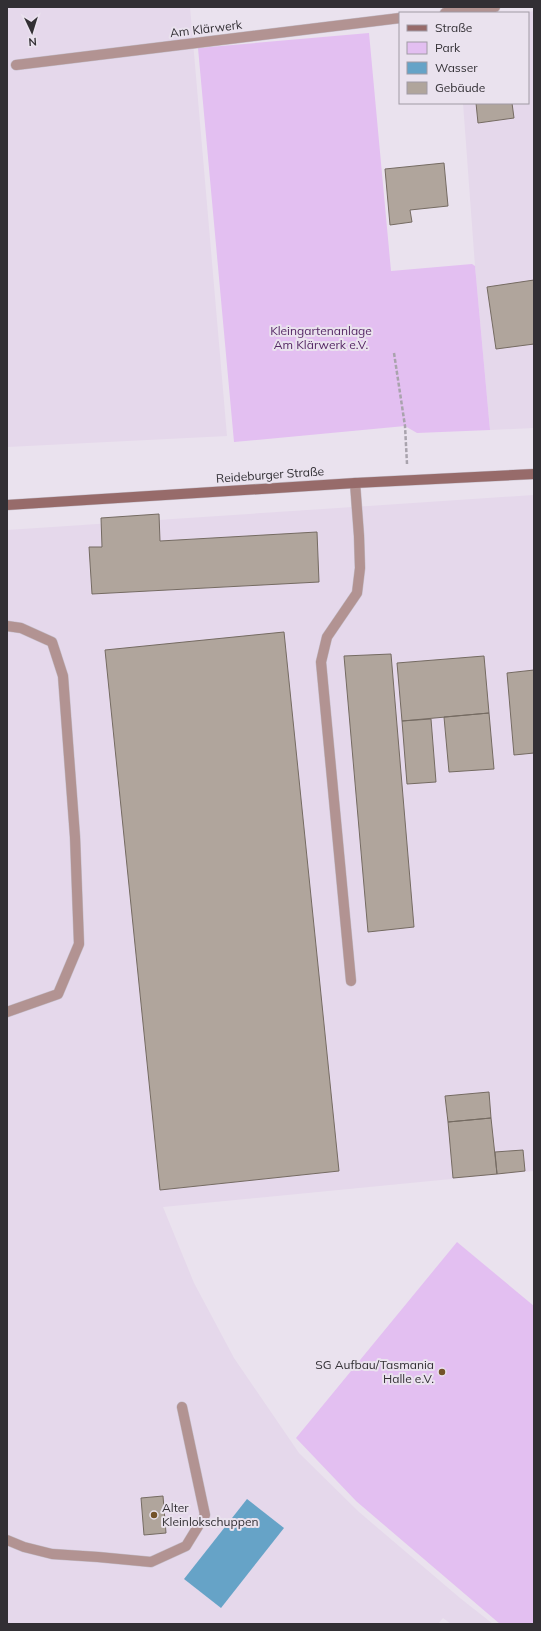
<svg xmlns="http://www.w3.org/2000/svg" width="541" height="1631" font-family="Mulish,sans-serif">
	<rect width="100%" height="100%" fill="#eae2ee"/>
	<path fill="#e5d8eb" d="M7,7H190L227,436L7,447Z
		M534,11V428L490,430L475,266L463,103H528V13H521Z
		M534,495V1171L163,1207L194,1283L234,1358L299,1453L359,1512L460,1598L493,1624H451L443,1618L438,1624H7V530Z"/>
	<path fill="#e3bff1" d="M369,33L391,271L472,264L475,266L490,430L417,433L405,426L234,442L198,48Z
		M457,1242L534,1306V1624H500L356,1501L296,1438Z"/>
	<path fill="#66a3c7" d="M247,1499L284,1528L221,1608L184,1579Z"/>
	<path fill="#b0a59c" stroke="#756b62" d="M476,103H512L514,118L478,123Z
		M444,163L448,206L410,210L412,222L390,225L385,169Z
		M534,280V344L496,349L487,287Z
		M159,514L160,541L317,532L319,582L92,594L89,547H102L101,518Z
		M284,632L339,1171L160,1190L105,650Z
		M391,654L414,927L368,932L344,656Z
		M484,656L489,713L402,721L397,663Z
		M534,670V753L514,755L507,673Z
		M489,713L494,769L449,772L444,717Z
		M431,719L436,782L407,784L402,721Z
		M489,1092L491,1118L448,1122L445,1096Z
		M491,1118L497,1174L453,1178L448,1122Z
		M523,1150L525,1171L497,1174L495,1152Z
		M163,1496L166,1533L144,1535L141,1498Z"/>
	<g fill="none" stroke-linecap="round" stroke-linejoin="round">
		<defs>
			<path id="lane" d="M7,626L21,628L52,642L63,676L75,837L79,944L58,994L7,1012
				M351,981L321,662L327,637L357,593L360,568L359,536L355,483
				M7,1540L24,1547L52,1554L98,1557L151,1562L186,1546L205,1515L182,1407"/>
			<path id="street" d="M445,13L495,7
				M16,65L400,18"/>
			<path id="secondary" d="M7,505L355,483L534,474"/>
		</defs>
		<use href="#lane" stroke="#c5bec9" stroke-width="11"/>
		<use href="#street" stroke="#c5bec9" stroke-width="11"/>
		<use href="#secondary" stroke="#c5bec9" stroke-width="11"/>
		<path stroke="#a9a3ad" stroke-width="2.5" stroke-dasharray="4 2" stroke-linecap="butt" d="M394,353L405,426L407,464"/>
		<use href="#lane" stroke="#b29392" stroke-width="10"/>
		<use href="#street" stroke="#b29392" stroke-width="10"/>
		<use href="#secondary" stroke="#976b6a" stroke-width="10"/>
	</g>
	<g fill="#735229" stroke="#eae2ee" stroke-width="1.5">
		<circle cx="442" cy="1372" r="4"/>
		<circle cx="154" cy="1515" r="4"/>
	</g>
	<g text-anchor="middle" stroke-width="4" stroke-linejoin="round" paint-order="stroke">
		<g font-size="12" fill="#322f34" stroke="#eae2ee">
			<text transform="translate(206 29) rotate(-7)" y="4">Am Klärwerk</text>
			<text transform="translate(270 475) rotate(-4)" y="4">Reideburger Straße</text>
		</g>
		<g font-size="12" fill="#552865" stroke="#eae2ee">
			<text x="321" y="335">Kleingartenanlage<tspan x="321" dy="14">Am Klärwerk e.V.</tspan></text>
		</g>
		<g font-size="12" fill="#322f34" stroke="#eae2ee" text-anchor="end">
			<text x="434" y="1369">SG Aufbau/Tasmania<tspan x="434" dy="14">Halle e.V.</tspan></text>
			<text x="162" y="1512" text-anchor="start">Alter<tspan x="162" dy="14">Kleinlokschuppen</tspan></text>
		</g>
	</g>
	<rect width="541" height="1631" fill="none" stroke="#322f34" stroke-width="16"/>
	<rect x="399" y="12" width="130" height="92" fill="#eae2ee" stroke="#a09aa4"/>
	<rect x="407" y="25" width="20" height="6" fill="#976b6a" stroke="#a09aa4"/>
	<text x="435" y="32" font-size="12" fill="#322f34">Straße</text>
	<rect x="407" y="42" width="20" height="12" fill="#e3bff1" stroke="#a09aa4"/>
	<text x="435" y="52" font-size="12" fill="#322f34">Park</text>
	<rect x="407" y="62" width="20" height="12" fill="#66a3c7" stroke="#a09aa4"/>
	<text x="435" y="72" font-size="12" fill="#322f34">Wasser</text>
	<rect x="407" y="82" width="20" height="12" fill="#b0a59c" stroke="#a09aa4"/>
	<text x="435" y="92" font-size="12" fill="#322f34">Gebäude</text>
	<g transform="translate(32 32) rotate(176)" stroke="#eae2ee" stroke-width="3" paint-order="stroke">
	<path d="M0-3L7 15L0 10L-7 15Z" fill="#322f34"/>
	<text y="-6" font-size="11" font-weight="bold" text-anchor="middle" fill="#322f34">N</text>
	</g>
</svg>
